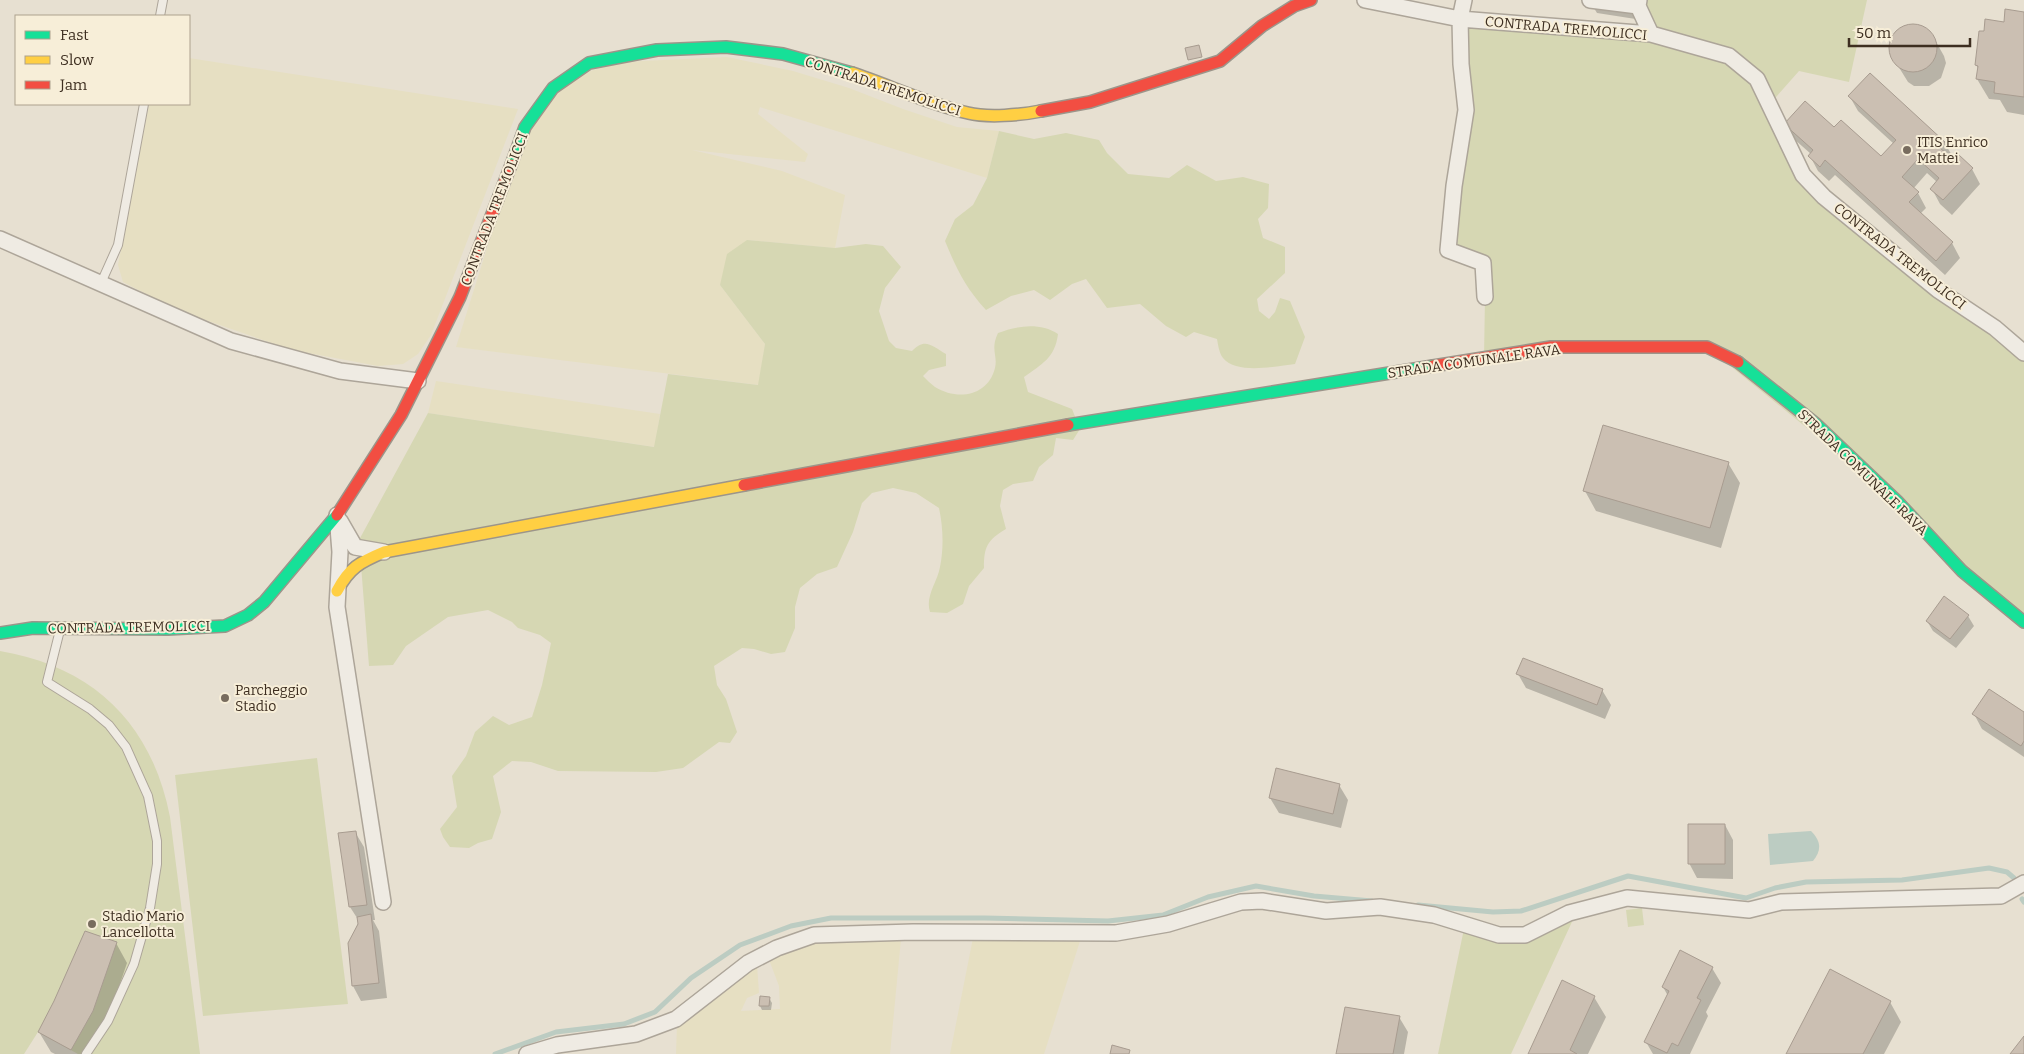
<svg xmlns="http://www.w3.org/2000/svg" width="2024" height="1054" font-family="Bitter,serif">
	<rect width="100%" height="100%" fill="#e7e0d1"/>
	<path fill="#e6dfc2" d="M727,57L793,71L849,88L903,109L957,127L999,131L987,178L760,107L758,114L808,154L805,162L692,150L782,171L845,195L835,248L747,240L720,285L765,344L759,385L456,347L492,232L529,130L550,97L583,73L622,62Z
		M189,58L518,109L431,335L418,354L403,364L378,366L292,350L179,311L123,282L118,265L149,104H189Z
		M436,381L660,414L655,447L428,413Z
		M973,938H1081L1044,1054H950Z
		M901,939L890,1054H676L677,1025L757,965L759,993L747,998L741,1011L780,1009L779,986L768,957L805,942Z"/>
	<path fill="#d6d7b3" d="M1639,0H1867L1849,82L1799,71L1769,105L1803,175L2024,353V622L1897,501L1707,347L1484,358L1485,297L1483,263L1448,250L1466,110L1460,19L1650,34Z
		M999,131L1034,139L1066,133L1099,140L1107,153L1128,174L1169,178L1187,165L1216,181L1243,177L1269,184L1268,208L1258,219L1263,238L1285,247V273L1257,299L1259,311L1269,319L1275,312L1280,298L1290,301L1305,337L1295,364C1276,366 1237,375 1223,358C1219,353 1218,344 1217,339L1194,332L1186,337L1166,326L1140,304L1107,308L1086,279L1072,284L1050,300L1034,290L1011,296L986,310C965,287 957,270 945,241L955,219L973,205L987,178Z
		M747,240L835,248L866,244L883,246L901,267L885,288L879,311L889,341L896,348L912,351C925,337 932,346 946,354V366L929,370L923,376C927,380 931,384 935,387C958,401 988,396 995,368C998,355 990,350 998,333C1016,326 1040,322 1058,334C1055,358 1042,364 1024,377L1028,392L1072,409L1080,429L1073,440L1056,438L1053,455L1039,467L1033,481L1013,484L1003,490L1000,506L1006,529C987,540 984,547 984,568L969,586L963,604L947,613L930,612C925,596 937,583 940,567C944,547 943,527 939,508L916,493L893,488L872,493L862,503L853,532L837,567L817,574L800,588L795,607V628L785,652L771,654L754,649L742,648L714,666L717,685L726,699L737,732L730,743L719,742L683,768L656,772L558,771L531,762L512,761L493,776L501,812L492,839L478,843L469,848L450,847L443,837L440,829L457,807L452,776L466,756L475,732L493,716L509,725L532,717L542,685L551,643L540,635L518,628L512,622L488,610L448,617L406,646L393,665L369,666L359,540L428,413L654,447L668,374L758,385L765,344L720,285L727,254Z
		M0,651C94,667 152,724 170,817L200,1054H78L38,1032L24,1054H0Z
		M317,758L348,1004L203,1016L175,775Z
		M1642,908L1644,925L1628,927L1626,910Z
		M1577,911L1511,1054H1438L1465,924L1525,935Z"/>
	<path fill="#bcccc2" d="M1811,831C1821,841 1822,850 1813,861L1770,865L1768,834Z"/>
	<path fill="#0003" d="M1589,0H1645L1642,20L1597,13Z
		M2024,13V115L2007,112L2000,100L1989,99L1977,79L1979,70L1976,65L1985,33Z
		M1918,25L1925,28L1935,40L1944,56L1946,63L1941,78L1929,86H1914L1908,82L1890,53L1892,37L1897,31L1903,27Z
		M1850,97L1944,142L1953,157L1951,160L1972,169L1980,184L1952,215L1940,204L1932,189L1937,182L1927,173L1913,189L1918,193L1926,208L1920,214L1952,243L1960,258L1945,275L1835,175L1829,181L1818,171L1810,156L1811,154L1794,139L1786,124L1834,129L1881,158L1894,144L1858,111Z
		M1728,463L1740,483L1721,548L1596,511L1585,491Z
		M1945,598L1968,616L1974,626L1956,648L1933,631L1927,621Z
		M1518,674L1602,690L1611,705L1605,719L1526,688Z
		M1974,714H2024V757L1982,729Z
		M1339,785L1348,800L1341,828L1279,813L1270,798Z
		M1725,825L1733,840V879L1697,878L1689,863Z
		M355,832L364,847L375,920H373L379,931L387,998L361,1001L353,986L349,943L359,921L350,907L339,834Z
		M116,943L127,963L104,1031L91,1054H55L51,1052L39,1032Z
		M1712,968L1721,983L1706,1012L1708,1016L1690,1054H1653L1646,1042L1668,996L1663,987Z
		M1594,997L1606,1017L1588,1054H1529Z
		M761,998H769L772,1003L771,1010H762L760,1006Z
		M1890,1002L1901,1022L1884,1054H1787Z
		M1399,1017L1408,1032L1404,1054H1337Z"/>
	<g fill="none" stroke-linecap="round" stroke-linejoin="round">
		<path stroke="#bcccc2" stroke-width="5" d="M2022,899L2024,902
			M1418,905L1493,912L1521,911L1628,876L1746,898L1775,888L1806,882L1902,880L1989,868L2007,872L2014,878
			M495,1054L556,1032L624,1024L655,1012L691,978L740,945L791,926L831,918H985L1108,921L1163,915L1208,897L1256,886L1314,896L1372,901"/>
	</g>
	<path fill="#cbbfb2" stroke="#a89c90" d="M2005,9L2024,12V97L1994,93L1995,82L1976,79L1978,66L1975,65L1979,31H1984L1985,19L2004,22Z
		M1889 48a24 24 0 1 1 48 0a24 24 0 1 1-48 0Z
		M1199,45L1202,57L1188,60L1185,48Z
		M1870,73L1945,142L1940,148L1954,160L1959,155L1973,168L1943,200L1930,189L1939,178L1918,159L1902,177L1919,192L1909,202L1953,242L1936,261L1825,160L1820,167L1808,156L1813,150L1784,124L1805,101L1834,127L1841,120L1881,156L1896,140L1848,96Z
		M1603,425L1729,462L1710,528L1583,491Z
		M1944,596L1969,615L1950,639L1926,621Z
		M1523,658L1603,689L1597,705L1516,674Z
		M1989,689L2024,712V741L2021,746L1972,714Z
		M1276,768L1340,784L1333,814L1269,798Z
		M1688,824H1725V864H1688Z
		M356,831L367,905L349,907L338,833Z
		M371,914L379,983L352,986L348,943L358,924L357,917Z
		M85,931L117,942L93,1011L71,1050L38,1032L54,1001Z
		M1680,950L1713,967L1697,998L1701,1000L1678,1046L1672,1043L1667,1053L1644,1042L1669,991L1662,987Z
		M1830,969L1891,1001L1863,1054H1786Z
		M1562,980L1595,996L1570,1050L1577,1054H1528Z
		M760,996L770,997L769,1006H759Z
		M1345,1007L1400,1016L1393,1054H1336Z
		M2024,1036V1054H2010Z
		M1112,1045L1130,1050L1129,1054H1110Z"/>
	<g fill="none" stroke-linecap="round" stroke-linejoin="round">
		<defs>
			<path id="lane" d="M160,16L163,0
				M101,283L118,245L144,104
				M60,630L47,682L90,709L109,725L126,747L148,796L157,841V864L150,908L134,964L108,1021L86,1054"/>
			<path id="street" d="M1365,0L1460,19L1651,34L1729,56L1757,79L1803,175L1824,197L1938,290L1995,328L2024,353
				M1464,0L1460,19L1461,64L1466,110L1454,186L1448,250L1483,263L1485,297
				M1590,0L1638,6
				M1639,0L1638,6L1651,34
				M0,239L231,341L340,371L418,381
				M337,515L340,552L337,607L383,902
				M340,521L355,547L384,552
				M527,1054L557,1045L636,1034L676,1019L748,963L777,948L814,935L913,932L1116,933L1168,924L1241,902L1262,901L1326,911L1380,907L1434,915L1499,935H1525L1569,913L1627,898L1749,910L1781,902L2001,896L2024,883"/>
			<path id="fast" d="M511,165L525,127L553,88L589,63L657,50L726,47L783,54L852,73
				M1738,362L1816,424L1897,501L1962,571L2024,622
				M1068,425L1433,366
				M0,633L33,628L168,629L225,626L248,615L264,602L337,515"/>
			<path id="slow" d="M852,73C891,86 928,104 968,113C988,118 1021,115 1041,111
				M337,591C349,568 360,562 384,552L744,485"/>
			<path id="jam" d="M1041,111L1090,102L1220,61L1262,26L1294,6L1311,0
				M1433,366L1551,347H1707L1738,362
				M744,485L1068,425
				M337,515L401,415L460,297L511,165"/>
		</defs>
		<use href="#lane" stroke="#ada599" stroke-width="10"/>
		<use href="#street" stroke="#ada599" stroke-width="18"/>
		<use href="#fast" stroke="#9c958a" stroke-width="14"/>
		<use href="#slow" stroke="#9c958a" stroke-width="14"/>
		<use href="#jam" stroke="#9c958a" stroke-width="14"/>
		<use href="#lane" stroke="#efebe3" stroke-width="8"/>
		<use href="#street" stroke="#efebe3" stroke-width="15"/>
		<use href="#fast" stroke="#16e098" stroke-width="11"/>
		<use href="#slow" stroke="#ffcf43" stroke-width="11"/>
		<use href="#jam" stroke="#f24e42" stroke-width="11"/>
	</g>
	<g fill="#786c5e" stroke="#f7eed8" stroke-width="2">
		<circle cx="1907" cy="150" r="5"/>
		<circle cx="225" cy="698" r="5"/>
		<circle cx="92" cy="924" r="5"/>
	</g>
	<g text-anchor="middle" stroke-width="4" stroke-linejoin="round" paint-order="stroke">
		<g font-size="14" fill="#3d2e20" stroke="#f7eed8">
			<text transform="translate(1566 28) rotate(5)" y="5">CONTRADA TREMOLICCI</text>
			<text transform="translate(883 86) rotate(18)" y="5">CONTRADA TREMOLICCI</text>
			<text transform="translate(494 209) rotate(-69)" y="5">CONTRADA TREMOLICCI</text>
			<text transform="translate(1900 256) rotate(38)" y="5">CONTRADA TREMOLICCI</text>
			<text transform="translate(1474 361) rotate(-8)" y="5">STRADA COMUNALE RAVA</text>
			<text transform="translate(1863 472) rotate(44)" y="5">STRADA COMUNALE RAVA</text>
			<text transform="translate(129 627) rotate(-1)" y="5">CONTRADA TREMOLICCI</text>
		</g>
		<g font-size="14" fill="#3d2e20" stroke="#f7eed8" text-anchor="start">
			<text x="1917" y="147">ITIS Enrico<tspan x="1917" dy="16">Mattei</tspan></text>
			<text x="235" y="695">Parcheggio<tspan x="235" dy="16">Stadio</tspan></text>
			<text x="102" y="921">Stadio Mario<tspan x="102" dy="16">Lancellotta</tspan></text>
		</g>
	</g>
	<rect x="15" y="15" width="175" height="90" fill="#f7eed8" stroke="#ada18e"/>
	<rect x="25" y="31" width="25" height="8" fill="#16e098" stroke="#ada18e"/>
	<text x="60" y="40" font-size="15" fill="#3d2e20">Fast</text>
	<rect x="25" y="56" width="25" height="8" fill="#ffcf43" stroke="#ada18e"/>
	<text x="60" y="65" font-size="15" fill="#3d2e20">Slow</text>
	<rect x="25" y="81" width="25" height="8" fill="#f24e42" stroke="#ada18e"/>
	<text x="60" y="90" font-size="15" fill="#3d2e20">Jam</text>
	<path d="M1849 38v8h121v-8" fill="none" stroke="#3d2e20" stroke-width="2.5"/>
	<text x="1856" y="38" font-size="15" fill="#3d2e20" stroke="#f7eed8" stroke-width="4" paint-order="stroke">50 m</text>
</svg>
